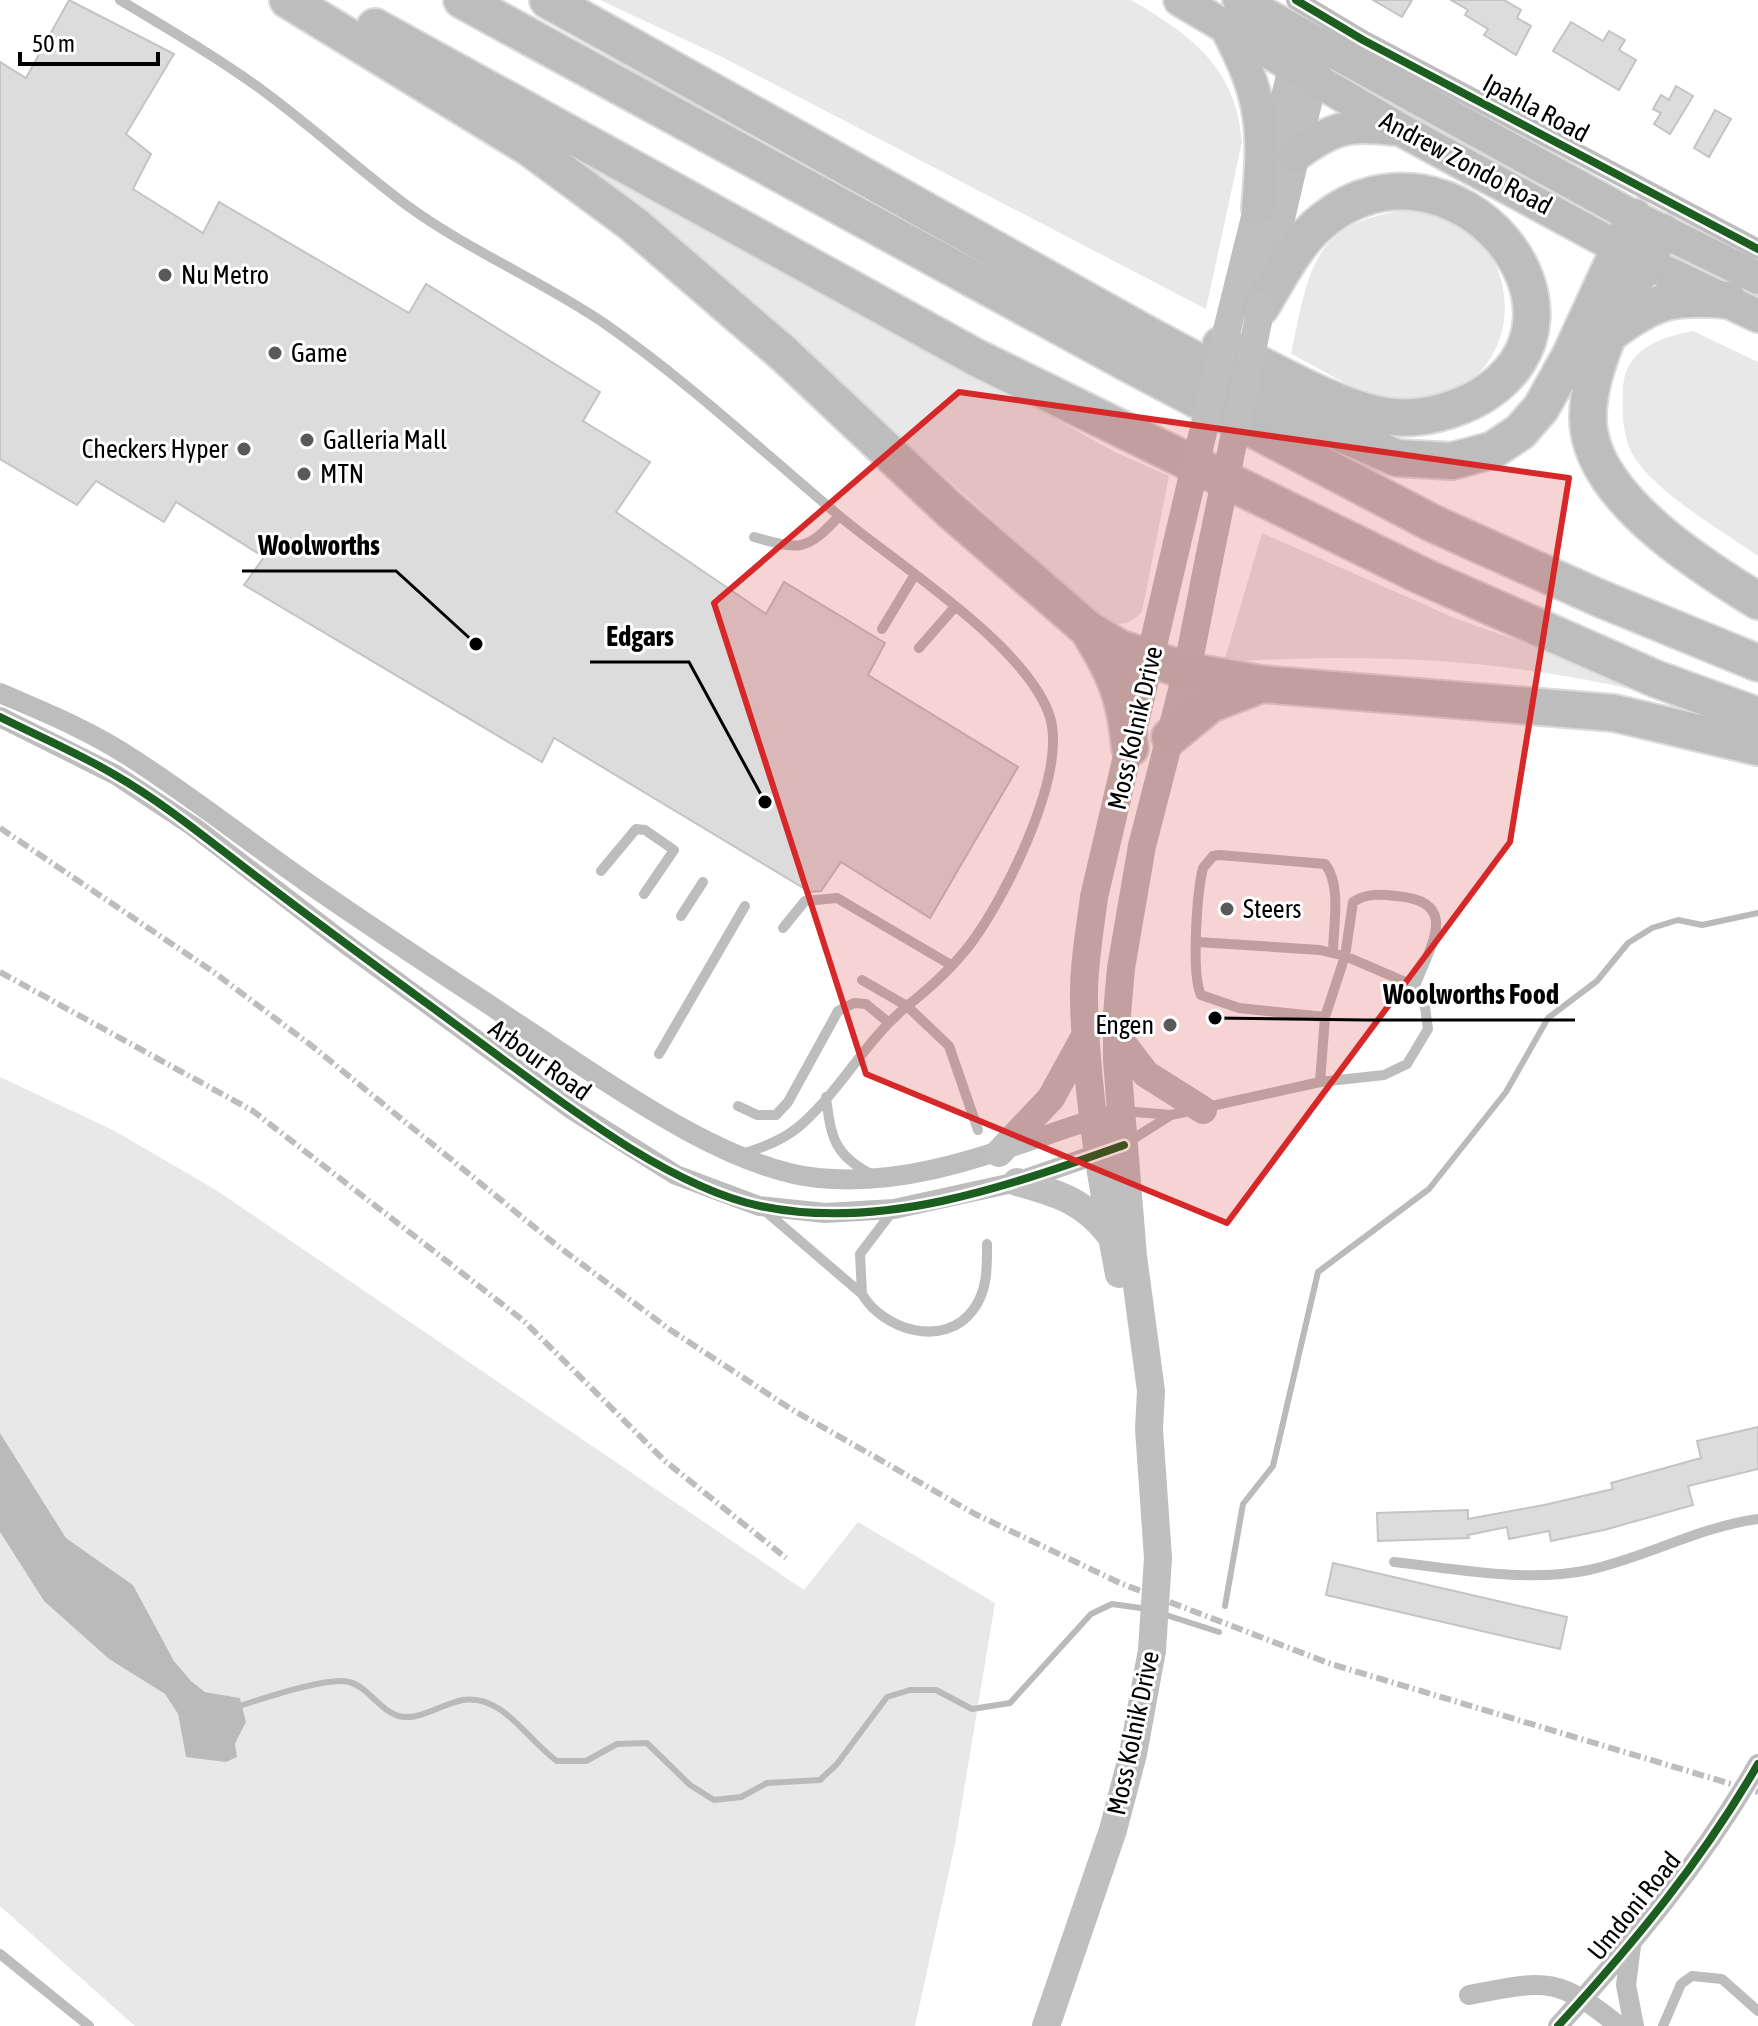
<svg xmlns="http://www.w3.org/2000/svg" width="1758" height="2026" font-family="'Asap Condensed',sans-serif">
	<rect width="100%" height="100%" fill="#fff"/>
	<path fill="#e8e8e8" d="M600,0H1131C1191,35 1236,67 1242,142L1206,309L720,56Z
		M557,140L1115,452L1169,476L1142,611C1132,625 1118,627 1104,619L774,325Z
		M1423,208C1437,213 1457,218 1468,227C1541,294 1499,411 1398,400C1361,397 1324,370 1291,354C1311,258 1314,219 1423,208Z
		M1693,331L1758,362V556C1724,532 1646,487 1630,449C1622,430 1622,408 1623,388C1625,349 1661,337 1693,331Z
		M1262,533L1457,619L1641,684L1639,691C1497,658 1368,653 1224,662Z
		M0,1077L113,1130L216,1190L804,1590L858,1522L995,1603L955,1844L915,2026H135L0,1906V1532L44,1601L109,1659L165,1694L178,1714L186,1757L235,1745L246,1722L240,1698L205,1692L191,1681L174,1661L133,1585L66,1538L0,1433Z"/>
	<path fill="#bababa" d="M0,1433L66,1538L133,1585L174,1661L191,1681L205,1692L240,1698L246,1722L235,1744L237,1757L226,1762L186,1757L178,1714L165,1694L109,1659L44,1601L0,1532Z"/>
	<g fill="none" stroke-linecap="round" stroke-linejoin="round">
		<path stroke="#bababa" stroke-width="6" d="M1225,1606L1243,1504L1273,1466L1318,1272L1429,1189L1506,1092L1548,1018L1597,981L1628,943L1652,928L1678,920L1702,925L1758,913
			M1163,1614L1219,1632
			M236,1707C259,1700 328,1676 349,1682C370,1687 382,1716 405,1717C423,1718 445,1703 463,1700C503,1694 528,1741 557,1761H586L617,1744L647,1743L690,1785L714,1800L741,1797L767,1783L820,1780L837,1764L887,1697L910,1690H936L972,1709L1010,1703L1091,1614L1112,1604L1148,1609"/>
	</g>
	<path fill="#dcdcdc" stroke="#c4c4c4" stroke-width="2" d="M69,0L174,54L126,134L151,154L133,189L203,233L219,202L409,313L426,284L600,392L583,421L650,462L616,512L766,614L784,582L885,643L868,675L1018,767L930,918L841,862L821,891L810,892L554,738L542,762L244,585L264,557L176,502L164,522L96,481L77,505L0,459V62L26,78Z
		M1373,0H1412L1402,17Z
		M1451,0H1504L1521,10L1517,18L1531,26L1516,55L1484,35L1488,29L1465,15L1468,10Z
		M1571,22L1603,41L1609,31L1625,40L1619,50L1636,60L1619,90L1553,51Z
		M1676,86L1693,96L1670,134L1654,124L1661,113L1653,109L1661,95L1669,100Z
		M1715,110L1731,119L1709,157L1694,148Z
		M1758,1427V1469L1688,1486L1693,1505L1604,1530L1551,1541L1549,1531L1509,1539L1507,1527L1468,1535L1469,1538L1378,1541L1377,1513L1468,1510V1519L1544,1505L1613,1489L1611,1483L1701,1458L1697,1441Z
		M1333,1563L1567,1617L1560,1649L1326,1595Z"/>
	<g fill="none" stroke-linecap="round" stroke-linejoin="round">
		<defs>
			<path id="primary" d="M1180,0L1403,131L1645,262L1758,316
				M1239,0L1634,217L1758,278
				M1226,27C1264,99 1265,128 1258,208
				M1294,156C1331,129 1346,123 1392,129"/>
			<path id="motorway" d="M288,0L530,148L633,224L784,354L950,510L1089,630L1119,648L1187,671L1261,684L1614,713L1758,747
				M462,0L1131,365L1434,524L1599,598L1758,663
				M548,0L1148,335L1292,412L1397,458L1452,461L1493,450L1520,432L1541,408L1570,356L1634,217
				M375,27L977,358L1424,577L1656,679L1758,716
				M1662,232C1633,283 1580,371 1589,431C1600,502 1701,566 1758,601
				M1612,332C1656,299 1673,296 1728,300
				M1221,345C1269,368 1343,413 1394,417C1422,420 1457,410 1481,396C1616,313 1453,120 1325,219C1297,240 1279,277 1261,307
				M1089,631C1115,673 1126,698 1130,748
				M1170,737L1210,704L1259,685"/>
		</defs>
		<use href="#primary" stroke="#dbdbdb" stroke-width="36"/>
		<use href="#motorway" stroke="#dbdbdb" stroke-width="40"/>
		<path stroke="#bdbdbd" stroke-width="10" d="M120,0C168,29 217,57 262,90C311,126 356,167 405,204C466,249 538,279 601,321C685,379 760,449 837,514C896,564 1027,645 1050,717C1067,774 1006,896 972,942C954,966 930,988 907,1006L862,980
			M754,537C800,550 806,552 839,516
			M882,629L914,576
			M919,648L954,608
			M601,871L636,829L645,830L674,850L644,894
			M681,916L703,882
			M783,928L805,901L837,898L951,965
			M1198,942L1320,950L1345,956L1353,902C1367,893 1380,894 1396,896C1462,901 1430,946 1415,986
			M1325,1017L1239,1008L1201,995C1191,974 1197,892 1203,868L1213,856L1220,855L1325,864C1342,885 1333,927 1333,953
			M659,1054L745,906
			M826,1097C831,1137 834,1156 873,1175
			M738,1106L757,1115H776L788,1102L838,1011L854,1003L866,1004L888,1022
			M1123,1111L1171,1115L1320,1082L1384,1075L1407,1064L1428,1029L1425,1007L1415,986L1345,956L1325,1017L1320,1082
			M1125,1144L1171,1115
			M742,1154C764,1147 786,1139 803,1123C842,1088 866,1040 907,1006L949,1046L978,1130
			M764,1210L862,1294C883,1330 944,1349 973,1310C988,1290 987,1267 987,1244
			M862,1294L860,1254L892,1212
			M1394,1562C1457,1569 1526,1583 1589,1570C1647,1557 1699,1527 1758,1519
			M0,1954L89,2026
			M1663,2026L1681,1984L1692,1976L1722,1979L1758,2011"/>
		<path stroke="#bdbdbd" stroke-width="20" d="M1296,0L1363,40L1758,249
			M0,693C44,712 89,730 130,757C197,800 259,850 325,895C399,946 475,995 550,1045C621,1092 733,1170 818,1178C920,1188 1010,1145 1104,1116
			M0,717L116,775L194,827L351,948L571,1109L676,1175L759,1206L825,1213L894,1209L1017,1182L1109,1150
			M1631,1946L1626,1985L1634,2026
			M1469,1995C1546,1980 1557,1976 1619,2026
			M1558,2026C1633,1944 1702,1861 1758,1764"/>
		<path stroke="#bfbfbf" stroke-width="28" d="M1265,287L1321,47
			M1226,334L1297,48
			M1117,1036L1146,1074L1203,1110
			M999,1153L1051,1098L1085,1036
			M1017,1182C1057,1193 1085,1201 1111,1236
			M1119,1274C1102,1185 1086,1092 1084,1001C1083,966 1090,931 1094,897L1177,543
			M1158,1558L1149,1429L1151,1391L1133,1256L1117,1061V1014L1121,968L1142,846L1187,671L1209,559
			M1046,2026L1113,1830L1133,1754L1152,1650"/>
		<use href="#primary" stroke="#bdbdbd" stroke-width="32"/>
		<use href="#motorway" stroke="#bdbdbd" stroke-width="36"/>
		<path stroke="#bdbdbd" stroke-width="6" stroke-dasharray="12 4 2 4" stroke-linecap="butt" d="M0,828L212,971L312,1046L555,1244L669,1329L791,1409L975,1514L1120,1583L1331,1664L1758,1792
			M0,972L253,1111L524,1321L665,1461L786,1558"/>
		<path stroke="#bfbfbf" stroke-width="28" d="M1177,543L1226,334
			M1209,559L1261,307
			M1152,1650L1158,1558"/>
		<defs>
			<path id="cycleway" d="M1296,0L1363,40L1758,249
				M0,717C38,736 78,753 115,775C167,805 213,844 261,880C333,935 406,988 478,1041C556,1098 666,1186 760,1206C882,1232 1011,1185 1124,1145
				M1558,2026C1633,1944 1702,1861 1758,1764"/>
		</defs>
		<use href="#cycleway" stroke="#fff" stroke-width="13"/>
		<use href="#cycleway" stroke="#1b5e20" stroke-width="8"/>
	</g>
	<path fill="#d62828" fill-opacity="0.2" stroke="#d62828" stroke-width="6" stroke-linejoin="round" d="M959,392L1569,478L1510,842L1227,1223L866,1074L714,603Z"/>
	<g fill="#595959" stroke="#fff" stroke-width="3">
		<circle cx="165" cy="275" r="8"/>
		<circle cx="275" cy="353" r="8"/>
		<circle cx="307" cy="440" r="8"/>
		<circle cx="244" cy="449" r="8"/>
		<circle cx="304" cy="474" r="8"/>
		<circle cx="1227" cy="909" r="8"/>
		<circle cx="1170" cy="1025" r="8"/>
	</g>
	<g text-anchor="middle" stroke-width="6" stroke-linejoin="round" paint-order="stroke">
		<g font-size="26" fill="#000" stroke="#fff">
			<text transform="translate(1536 108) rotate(28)" y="9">Ipahla Road</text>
			<text transform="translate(1466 163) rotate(28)" y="9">Andrew Zondo Road</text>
			<text transform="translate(1135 728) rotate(-77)" y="9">Moss Kolnik Drive</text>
			<text transform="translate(540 1060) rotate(36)" y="9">Arbour Road</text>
			<text transform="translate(1133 1733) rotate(-78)" y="9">Moss Kolnik Drive</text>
			<text transform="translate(1634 1906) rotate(-51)" y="9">Umdoni Road</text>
		</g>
		<g font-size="26" fill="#000" stroke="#fff" text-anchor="start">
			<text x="181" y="284">Nu Metro</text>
			<text x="291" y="362">Game</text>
			<text x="323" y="449">Galleria Mall</text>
			<text x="228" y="458" text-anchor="end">Checkers Hyper</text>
			<text x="320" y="483">MTN</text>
			<text x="1243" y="918">Steers</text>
			<text x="1154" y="1034" text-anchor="end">Engen</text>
		</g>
	</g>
	<path fill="none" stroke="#000" stroke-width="3" d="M476 644L396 571H242M765 802L689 662H590M1215 1018L1367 1020H1575"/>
	<g fill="#000" stroke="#fff" stroke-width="3">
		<circle cx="476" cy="644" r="8"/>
		<circle cx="765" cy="802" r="8"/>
		<circle cx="1215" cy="1018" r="8"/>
	</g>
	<g font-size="28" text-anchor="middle" font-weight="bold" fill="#000" stroke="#fff" stroke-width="6" stroke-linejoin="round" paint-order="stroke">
		<text x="319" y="555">Woolworths</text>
		<text x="640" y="646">Edgars</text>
		<text x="1471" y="1004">Woolworths Food</text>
	</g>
	<path d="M20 52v12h138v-12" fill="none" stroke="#000000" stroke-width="4"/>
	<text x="32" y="52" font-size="24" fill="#000000" stroke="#ffffff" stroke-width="6" paint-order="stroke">50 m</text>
</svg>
